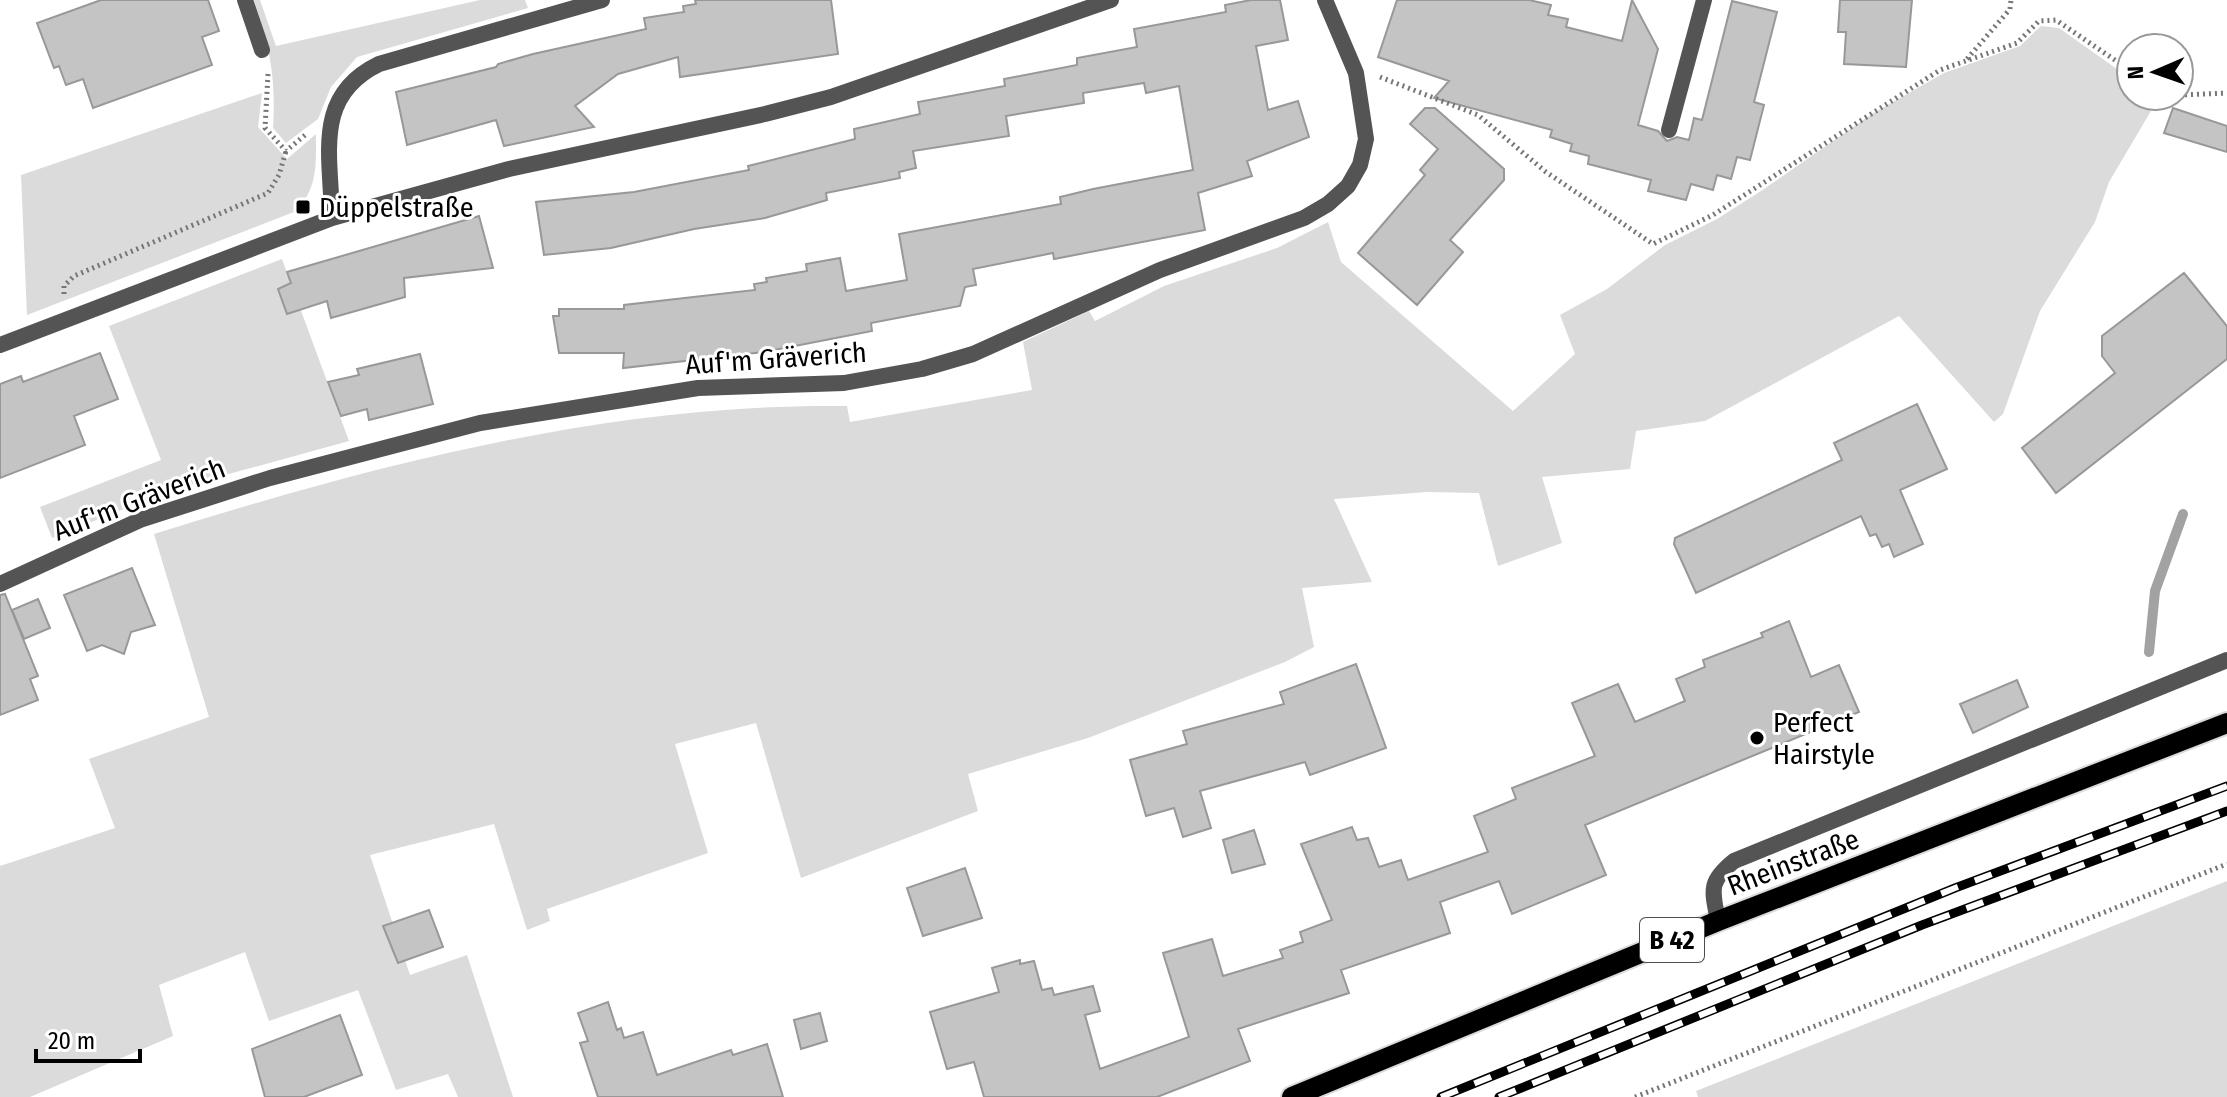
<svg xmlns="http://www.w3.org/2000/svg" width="2227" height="1097" font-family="'Fira Sans Condensed',sans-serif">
	<rect width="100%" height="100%" fill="#fff"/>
	<path fill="#dbdbdb" d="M254,0H260L276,46L480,0H525L528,8L357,57L331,87L318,119L286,143L273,128C276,75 270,50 254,0Z
		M2041,26L2059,28L2131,79V96L2158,99L2109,182L2095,222L2040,311L2003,414L1994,422L1899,316L1705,421L1636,431L1630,469L1542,477L1562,543L1498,566L1479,493L1427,492L1334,499L1372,582L1302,588L1314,647L1285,662L1088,738L968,774L978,811L801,878L756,723L675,744L708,853L547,909L550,921L527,930L494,824L370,855L410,975L467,955L513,1097H458L448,1074L396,1090L358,990L269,1021L245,952L159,985L173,1036L30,1097H0V866L115,828L89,759L209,717L154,534C378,464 611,403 847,406L850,422L1032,390L1023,342L1089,311L1095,321L1164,286L1277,248L1328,222L1341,262L1513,411L1575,354L1560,315L1607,289L1665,245L1717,219L1764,189L1872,114L1944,73L2020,46Z
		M262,93L258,127L287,159L316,134C316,165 318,190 294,212L27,315L21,175Z
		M282,259L349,441L171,490L52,538L40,507L161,460L109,326Z
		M2227,881V1097H1698L1696,1091Z"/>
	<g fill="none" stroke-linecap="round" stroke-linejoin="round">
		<path stroke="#a2a2a2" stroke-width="10" d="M2149,652L2155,591L2183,514"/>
	</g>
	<path fill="#c4c4c4" stroke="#989898" stroke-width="2" d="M101,0H208L219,31L202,37L212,65L93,108L83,79L66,85L59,66L54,68L37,23Z
		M695,0H831L838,54L680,77L678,57L618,74L575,106L594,127L504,146L496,120L407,145L396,92L496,67L498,64L533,54L646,29L644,18L684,12L683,6L696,4Z
		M1251,0H1280L1288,40L1256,46L1268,110L1298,101L1309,137L1247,161L1252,176L1198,193L1205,230L1054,259L1053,253L973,269L976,285L965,287L960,306L871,323L872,331L764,352L623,368L624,353H559L553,316H559V309H624V305L755,290L754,284L767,282L766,278L807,271L806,264L840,258L846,291L907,280L899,234L1061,204L1060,197L1093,189L1193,170L1179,86L1146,93L1144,83L1083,93L1084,103L1006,116L1009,136L913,151L916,168L899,172L900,178L826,193L827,200L765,218L694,229L611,248L544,255L536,202L634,192L749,170L748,166L855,139L854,129L920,114L918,102L1005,86L1004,79L1077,65V58L1137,47L1134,29L1226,12L1225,5Z
		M1397,0H1529L1551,5L1548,15L1568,19L1566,27L1622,41L1632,0L1658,49L1638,125L1658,131L1667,141L1677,137L1689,140L1694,118L1702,120L1732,1L1777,12L1754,102L1764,105L1750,160L1737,157L1731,179L1717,175L1713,190L1691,184L1686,200L1648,191L1651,180L1588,164L1589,156L1570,151L1572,144L1550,137L1552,130L1434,98L1449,81L1378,57Z
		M1840,0H1912L1906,67L1844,64L1846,32H1838Z
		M1425,108H1435L1504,169V180L1450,240L1463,252L1417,305L1358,253L1425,175L1420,170L1438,149L1410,124Z
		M2173,108L2227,126V152L2164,133Z
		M479,216L493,268L404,278L405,297L331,318L327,301L287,314L278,289L291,283L287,272Z
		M2184,273L2227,326V359L2056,493L2022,448L2115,373L2102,356V336Z
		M100,353L118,399L74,416L85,445L0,478V384L21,376L23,382Z
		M420,354L433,404L369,420L367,409L341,416L328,382L359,375L357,369Z
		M1917,404L1947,469L1900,490L1923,544L1894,557L1889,544L1882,547L1876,534L1870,536L1861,516L1696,593L1674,544L1675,538L1842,460L1834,443Z
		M132,568L155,625L131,632L124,654L102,645L87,651L64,595Z
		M5,594L38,676L30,679L38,700L0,715V595Z
		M38,599L50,628L24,639L12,610Z
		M1789,621L1811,677L1839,665L1859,712L1585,825L1606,875L1512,914L1499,881L1440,902L1450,933L1341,970L1349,993L1238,1029L1250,1061L1157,1097H984L974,1062L947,1069L930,1012L999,992L992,968L1020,960V964L1034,961L1042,990L1052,988L1054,995L1093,986L1100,1011L1085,1015L1100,1069L1189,1037L1163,953L1212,939L1223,976L1283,958L1280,950L1303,942L1300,932L1332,920L1301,844L1352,827L1357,840L1368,838L1379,867L1401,860L1408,880L1488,852L1474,816L1516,799L1512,788L1595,756L1572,703L1618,684L1635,722L1685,701L1676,679L1705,667L1703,660L1763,637L1761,633Z
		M1356,664L1386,748L1310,775L1305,762L1200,791L1211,828L1183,837L1174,808L1146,816L1130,760L1187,744L1183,731L1284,704L1280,692Z
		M2017,680L2028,707L1973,733L1960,704Z
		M1254,830L1265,864L1232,873L1223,840Z
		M965,868L982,918L923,936L907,888Z
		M429,910L443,947L398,963L383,926Z
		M608,1002L617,1030L621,1028L624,1038L643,1032L657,1075L731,1050L733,1055L767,1044L783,1097H598L580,1043L588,1041L578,1013Z
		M820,1013L827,1041L801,1049L794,1020Z
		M340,1015L362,1075L304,1097H265L252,1049Z"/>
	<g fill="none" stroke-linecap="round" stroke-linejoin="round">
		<defs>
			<path id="primary" d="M1292,1097L1718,921L2227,723"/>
		</defs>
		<use href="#primary" stroke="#dbdbdb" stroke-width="24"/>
		<path stroke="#767676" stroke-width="5" stroke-dasharray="2 4" stroke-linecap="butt" d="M1967,59L2010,9L2011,0
			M268,74L265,128L286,151L305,135
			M1380,77L1478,115L1546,172L1653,244L1713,215L1940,70L2017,43L2039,21L2056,20L2131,71
			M2179,95L2227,93
			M64,294V286L74,276L268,193L279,175L286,151
			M1635,1097L2227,864"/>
		<path stroke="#545454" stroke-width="16" d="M245,0L262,50
			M1669,130L1704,0"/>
		<path stroke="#545454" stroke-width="16" d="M332,218C331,155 313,96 379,64L602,0
			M0,345L332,218L509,169L765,114L831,97L1111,0
			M0,584L140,520L270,478L480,423L698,388L844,383L922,369L973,354L1160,270L1304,218L1328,204L1348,186L1360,165L1366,139L1356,73L1325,0
			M1718,921C1712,890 1708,882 1734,861L2227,660"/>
		<use href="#primary" stroke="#000" stroke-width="20"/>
		<defs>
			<path id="rail" d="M1441,1097L1955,888L2227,786
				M1499,1097L1922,925L2227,811"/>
		</defs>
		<use href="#rail" stroke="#000" stroke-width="9"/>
		<use href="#rail" stroke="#fff" stroke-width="6" stroke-dasharray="18" stroke-linecap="butt"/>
	</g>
	<g fill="#000" stroke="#fff" stroke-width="3">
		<rect x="295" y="199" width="16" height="16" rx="4"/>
		<circle cx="1757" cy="738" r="8"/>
	</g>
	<g text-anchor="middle" stroke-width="6" stroke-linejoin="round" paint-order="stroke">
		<rect fill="#fff" stroke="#4c4c4c" stroke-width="2" x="1640" y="918" width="64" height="44" rx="6"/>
		<g font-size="26" font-weight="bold" fill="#000">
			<text x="1672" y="949">B 42</text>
		</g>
		<g font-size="28" fill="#000" stroke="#fff" text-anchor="start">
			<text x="319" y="217">Düppelstraße</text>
			<text x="1773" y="732">Perfect<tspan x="1773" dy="32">Hairstyle</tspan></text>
		</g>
		<g font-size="28" fill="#000" stroke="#fff">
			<text transform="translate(776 358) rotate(-4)" y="10">Auf'm Gräverich</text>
			<text transform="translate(139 499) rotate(-21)" y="10">Auf'm Gräverich</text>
			<text transform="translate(1793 862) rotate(-21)" y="10">Rheinstraße</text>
		</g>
	</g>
	<g transform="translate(2155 72) rotate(268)"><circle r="38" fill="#ffffff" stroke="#999999" stroke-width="2"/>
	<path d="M0-6L14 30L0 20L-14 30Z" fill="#000000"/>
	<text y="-12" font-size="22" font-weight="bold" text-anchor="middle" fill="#000000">N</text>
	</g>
	<path d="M36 1049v12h104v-12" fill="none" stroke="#000000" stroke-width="4"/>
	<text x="48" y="1049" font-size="24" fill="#000000" stroke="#ffffff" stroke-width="6" paint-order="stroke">20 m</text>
</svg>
